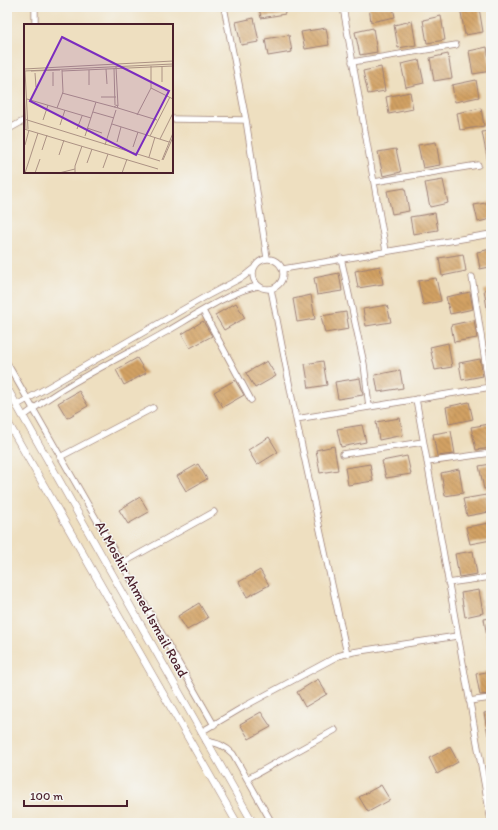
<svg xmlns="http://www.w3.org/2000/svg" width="498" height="830" font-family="Itim,sans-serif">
	<defs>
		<pattern id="building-back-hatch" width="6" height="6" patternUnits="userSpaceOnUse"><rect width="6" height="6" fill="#d2a164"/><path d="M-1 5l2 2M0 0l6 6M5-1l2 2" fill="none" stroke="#ac8353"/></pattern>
	</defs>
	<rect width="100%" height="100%" fill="#f6f6f2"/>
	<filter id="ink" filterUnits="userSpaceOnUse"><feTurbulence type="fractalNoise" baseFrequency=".025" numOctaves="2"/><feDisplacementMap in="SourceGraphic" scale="8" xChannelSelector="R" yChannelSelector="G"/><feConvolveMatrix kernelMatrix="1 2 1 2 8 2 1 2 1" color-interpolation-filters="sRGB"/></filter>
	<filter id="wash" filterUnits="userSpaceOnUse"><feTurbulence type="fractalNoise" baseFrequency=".012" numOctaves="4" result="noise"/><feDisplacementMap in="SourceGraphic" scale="16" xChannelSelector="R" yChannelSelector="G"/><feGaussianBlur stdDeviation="0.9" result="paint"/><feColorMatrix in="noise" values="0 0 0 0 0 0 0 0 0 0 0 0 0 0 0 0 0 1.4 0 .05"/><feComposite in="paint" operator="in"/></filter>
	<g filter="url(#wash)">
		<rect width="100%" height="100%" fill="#eedfc0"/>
		<g id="blocks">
			<path fill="url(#building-back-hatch)" d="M259,7H284L285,14L261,18Z
				M369,7H393L395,17L371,22Z
				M460,7H468V10L479,8L483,32L465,35Z
				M441,16L445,40L427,43L423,20Z
				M254,18L259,42L241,45L236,22Z
				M412,21L416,45L398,48L394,25Z
				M326,28L329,45L305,49L301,32Z
				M373,28L377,52L360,55L355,32Z
				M289,35L292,52L268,56L265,39Z
				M487,47L491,71L473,74L469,51Z
				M448,54L452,78L434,81L430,58Z
				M419,60L424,83L406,87L401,64Z
				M381,67L385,91L368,94L363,71Z
				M476,80L479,97L455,102L452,85Z
				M410,92L413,109L389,114L386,97Z
				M481,108L484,126L460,130L457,113Z
				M490,131L491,162H488L482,132Z
				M436,142L440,165L423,168L418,145Z
				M396,149L401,172L383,176L378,152Z
				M443,180L448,203L430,207L425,183Z
				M405,188L409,211L392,214L387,191Z
				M491,202V219L478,222L474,205Z
				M435,213L438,230L413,234L410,217Z
				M491,249L490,267L480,269L477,252Z
				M463,254L466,271L442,276L439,258Z
				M380,266L383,284L358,288L355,271Z
				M339,273L342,291L317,295L314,278Z
				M436,278L441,301L423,305L418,281Z
				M491,289V314H488L484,290Z
				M470,292L473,309L450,314L446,297Z
				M311,295L315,319L297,322L293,299Z
				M236,303L245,318L224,330L215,315Z
				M387,305L391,322L366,326L363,309Z
				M346,312L349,329L325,333L321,316Z
				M474,320L477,338L454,342L451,325Z
				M203,321L212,336L190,348L182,334Z
				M448,343L452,367L435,370L430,347Z
				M137,358L146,373L124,385L116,370Z
				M480,359L483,376L462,380L459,363Z
				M267,361L276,376L255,388L246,373Z
				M323,361L327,385L309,388L305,364Z
				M400,370L403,388L378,392L375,375Z
				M360,378L363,395L338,399L335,382Z
				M235,380L244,395L223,407L214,392Z
				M79,391L88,406L67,418L58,403Z
				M469,402L473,419L449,424L446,407Z
				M400,418L403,435L379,440L376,422Z
				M490,424L491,448L476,450L471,427Z
				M362,425L366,442L341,447L337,429Z
				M451,431L455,454L437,456L433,434Z
				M269,437L278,452L257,465L248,450Z
				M334,446L338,470L320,473L316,450Z
				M407,456L411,474L386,478L382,461Z
				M198,464L207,479L186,491L177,476Z
				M370,464L373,481L348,485L345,468Z
				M491,464V488L484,489L479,466Z
				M459,469L463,493L445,496L441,473Z
				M486,495L489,512L467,516L463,499Z
				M140,497L149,512L128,524L119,510Z
				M490,523L491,540L470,544L466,527Z
				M473,551L477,574L459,577L455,554Z
				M260,570L269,585L247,597L239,582Z
				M479,590L483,613L465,617L461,593Z
				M199,603L208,618L187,630L178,616Z
				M491,618V642L488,643L484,619Z
				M491,671V694L480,695L476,674Z
				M318,679L327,694L305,707L297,692Z
				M261,712L271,727L249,739L240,724Z
				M491,712V735H488L484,713Z
				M450,747L458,762L437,774L429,758Z
				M381,785L390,800L368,812L359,797Z"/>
		</g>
	</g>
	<g filter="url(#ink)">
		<use href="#blocks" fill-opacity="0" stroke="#9c7f76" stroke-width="1"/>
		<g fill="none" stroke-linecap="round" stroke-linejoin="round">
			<defs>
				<path id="street" d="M35,7V25
					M224,7L246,120L267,258
					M343,7L386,251
					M352,62L456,45
					M172,119L246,120
					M7,130L25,120
					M374,182L478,165
					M341,258L364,364L369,407
					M253 274a15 15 0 1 1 30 0a15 15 0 1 1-30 0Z
					M283,269L491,234
					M472,277L489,387
					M271,289L296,419L347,654
					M203,311L251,400
					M7,363L214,725
					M416,399L491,821
					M17,405L203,298L243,277L253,269
					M24,416C64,384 120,358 166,332C189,319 234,289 259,286
					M296,419L491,387
					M343,454L423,442
					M60,457L153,408
					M427,462L491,453
					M121,564L214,512
					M448,583L491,577
					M469,701L491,698
					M201,732L245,706L338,656L353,652L457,636
					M206,741C218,743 225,746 233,754L272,823
					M247,779L335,730"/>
				<path id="secondary" d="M7,388L253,823
					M7,421L237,823"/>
			</defs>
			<use href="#street" stroke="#9c7f76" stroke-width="7"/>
			<use href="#secondary" stroke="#9c7f76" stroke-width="8"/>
			<use href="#street" stroke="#fff" stroke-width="5.5"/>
			<use href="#secondary" stroke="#fff" stroke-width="7"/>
		</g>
	</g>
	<g text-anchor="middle" stroke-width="3" stroke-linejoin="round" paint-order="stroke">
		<g font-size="14" fill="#4a1f2b" stroke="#f6f6f2">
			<text transform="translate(142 599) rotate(61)" y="5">Al Moshir Ahmed Ismail Road</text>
		</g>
	</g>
	<g transform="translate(24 24)">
		<rect width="149" height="149" fill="#eedfc0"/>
		<path fill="none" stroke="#ac9284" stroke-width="1" d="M138,42V58M92,43L94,82M90,44L91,81M0,45L149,37M82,45L83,60M65,46V61M0,47L149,40M1,47L4,105M7,47L36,46M38,47L149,42M29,48V62M11,49L12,63M0,64L2,105M127,64L149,75M38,69L94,84L93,81L90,83M77,73H92M3,75L67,94M33,84L39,68L38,46M94,84L133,96M69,88L90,94M113,91L127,64V42M0,95L136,137M19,96L24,81M88,100L145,118M36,101L41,86M63,104L78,109M0,105L134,145M53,105L58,92M61,112L72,78M126,112L146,73M136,115L149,89M93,118L97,103M1,121L5,106M81,121L92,86M109,123L114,108M18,126L23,111M35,131L40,116M125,133L131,113M138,136L149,109M139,136L149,113M63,139L68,125M79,144L84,130M1,149L14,109M11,149L16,135M35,149L51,145M51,149V142L58,122M98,149L103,135"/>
		<path fill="#7b2cbf" fill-opacity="0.15" stroke="#7b2cbf" stroke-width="2" d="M38,13L145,67L112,131L6,77Z"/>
		<rect width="149" height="149" fill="none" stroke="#4a1f2b" stroke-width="2"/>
	</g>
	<rect width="498" height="830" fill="none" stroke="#f6f6f2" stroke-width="24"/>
	<path d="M24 800v6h103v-6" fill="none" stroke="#4a1f2b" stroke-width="2"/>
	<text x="30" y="800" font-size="12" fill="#4a1f2b" stroke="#f6f6f2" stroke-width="3" paint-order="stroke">100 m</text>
</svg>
